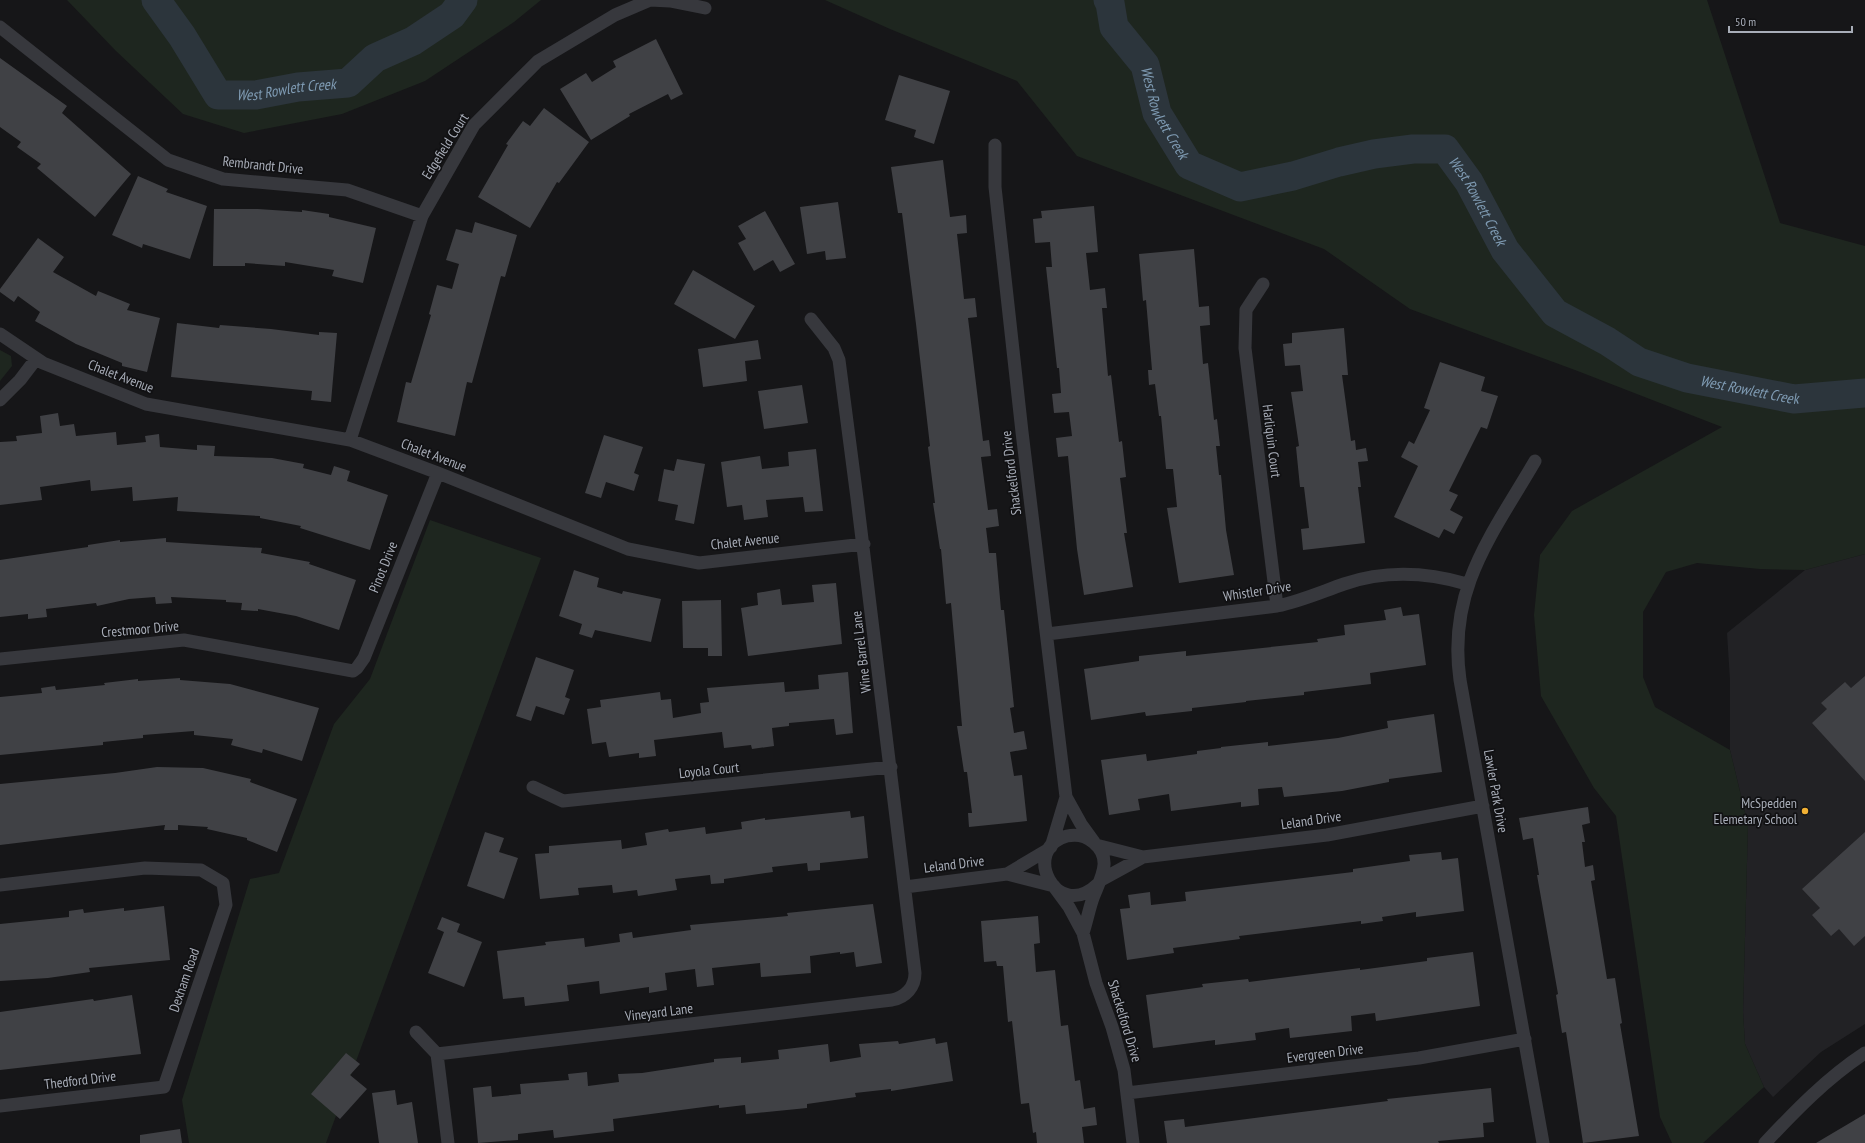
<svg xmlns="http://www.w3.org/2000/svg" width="1865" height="1143" font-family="'PT Sans Narrow',sans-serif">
	<rect width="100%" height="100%" fill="#161618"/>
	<path fill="#222225" d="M1865,554V1024L1821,1052L1773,1097L1764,1087L1745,1044L1743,1012L1748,825L1730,750V680L1727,633L1805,570Z"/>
	<path fill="#1e261f" d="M67,0H541L514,22L425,81L342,114L244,133L183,114L116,51Z
		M825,0H1707L1780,223L1865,246V554L1805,570L1760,569L1697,563L1666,572L1643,612V677L1655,707L1730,750L1748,825L1743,1012L1745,1044L1764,1087L1703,1143H1672L1660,1117L1616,816L1594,788L1541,696L1534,615L1540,555L1572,511L1722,427L1575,370L1410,309L1324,249L1077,156L1017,81L890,29Z
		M0,350L11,356L12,366L0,381Z
		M430,520L541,558L326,1143H189L182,1100L250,879L279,873L334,724L370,679Z"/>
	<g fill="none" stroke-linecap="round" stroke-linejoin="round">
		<g stroke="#2c353c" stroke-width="29">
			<path id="s1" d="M156,0L182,36L218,95H256L298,87L348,83L375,58L413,41L452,15L463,0"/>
			<path id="s2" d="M1108,0L1110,3L1114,27L1145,65L1157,113L1189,165L1240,187L1293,176L1339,162L1374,154L1413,149H1445L1469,182L1505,250L1555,313L1607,341L1639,362L1687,378L1794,399L1865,393"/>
		</g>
	</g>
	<path fill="#404145" d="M656,39L683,94L671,100L668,94L629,114L630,116L591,140L560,89L586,73L592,82L616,67L613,61Z
		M0,58L67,106L62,113L131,174L95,217L37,168L41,164L17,147L21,142L0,127Z
		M899,75L950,91L934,144L914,137L916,130L885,120Z
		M544,108L589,142L559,183L557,182L530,228L478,197L508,145L506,144L523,121L530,126Z
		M943,160L950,217L966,215L967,233L957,234L960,261L964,299L975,298L977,317L968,318L983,441L989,440L991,456L981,457L988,510L997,509L999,526L986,528L989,553H996L1001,610H1004L1014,707L1010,708L1014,733L1024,731L1027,749L1010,752L1014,776L1022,775L1027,821L969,827L968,813H972L967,772H964L957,726H962L951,603L946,604L941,549H940L933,503H935L928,447L930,446L916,324L902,213H898L891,167Z
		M138,176L168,189L166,192L207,206L190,259L143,244L142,248L112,235Z
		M838,202L846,258L826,260L825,251L807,254L800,207Z
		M1094,206L1098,252L1086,253L1090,290L1105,288L1107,308H1102L1108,376L1111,375L1119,442L1122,441L1126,477L1120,478L1127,533H1124L1133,587L1084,595L1077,549L1068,456L1058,457L1056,438L1072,436L1069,412L1054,413L1052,394L1061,393L1059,368H1057L1046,267H1052L1050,242L1035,243L1033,219L1042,218L1041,211Z
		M214,209H258L302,212V210L329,214V217L376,228L363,283L332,276L334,270L285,262V266L245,263V266H213Z
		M765,211L795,264L780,272L773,260L754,271L738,243L746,239L738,226Z
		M475,222L517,235L505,277L501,276L472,383L467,382L455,436L397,422L406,382L411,383L431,315L429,314L437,285L452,289L459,264L446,260L456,229L472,233Z
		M38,238L64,257L53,272L96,296L98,291L130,304L127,310L160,318L147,372L122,366V363L76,344L35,321L40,312L18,296L14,302L0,292V289Z
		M1194,249L1199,307L1209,306L1210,325L1200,326L1203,364L1208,363L1214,420L1217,419L1220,446H1216L1219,475H1221L1226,530L1234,575L1179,583L1167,508L1177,507L1173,469H1166L1161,416H1159L1155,384L1149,385L1148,370H1152L1146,300L1143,301L1139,254Z
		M693,270L755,306L735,339L674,304Z
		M177,323L219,328L220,325L271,329L319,335V332L337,333L331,402L311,400L312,391L171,377Z
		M1344,328L1348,375H1342L1351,441L1355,440L1356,450L1366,448L1368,461L1358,462L1361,487H1358L1365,543L1303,550L1301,529L1309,528L1304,487H1300L1296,447L1299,446L1291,392L1303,391L1300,365L1285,366L1283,344L1292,343V333Z
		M758,340L761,359L745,361L747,381L703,387L698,349Z
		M1440,362L1485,377L1481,391L1498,396L1487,429L1481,427L1449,491L1458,495L1450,510L1463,517L1454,534L1444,529L1439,538L1394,517L1418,466L1401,457L1409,441L1414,444L1430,410L1424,408Z
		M802,385L808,423L764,429L758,391Z
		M58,413L60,426L74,424L76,436L116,432L117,445L146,442L145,436L159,434L160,447L197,450V445L215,446L214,456L272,458L304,464L303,468L331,475L334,466L350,471L347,481L388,495L370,550L300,528L301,526L260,518V516L177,511L178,497L133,501L132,487L91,491L90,480L40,487L42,500L0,505V442L17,441L16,436L42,433L40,416Z
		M604,435L643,447L634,473L639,475L634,491L606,482L601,498L585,493Z
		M816,449L823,511L805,512L803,497L766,500L768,517L744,520L742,505L727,507L721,462L760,456L762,469L789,466L788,452Z
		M677,459L705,464L694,524L675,520L678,505L658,501L664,469L674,471Z
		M166,538V542L262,548L261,553L310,562L309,564L356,580L339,630L296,616L258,609V611L241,610L242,603L226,602V600L171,597L172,603L156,604L155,597L129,599L97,606L96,603L46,609L47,617L28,619V614L0,617V560L88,547V545L120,540V542Z
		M574,570L599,578L597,587L622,594L623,591L661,599L651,642L595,630L592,638L579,634L582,624L559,616Z
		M836,583L842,644L748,656L741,608L758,605L757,593L780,589L782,605L814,602L812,585Z
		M721,600L722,656H708V648H683L682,601Z
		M1401,607L1403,616L1419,614L1426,665L1370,673L1371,684L1304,692V695L1246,701V702L1192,708V711L1146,716L1145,712L1091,720L1084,669L1139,661V656L1186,651V656L1318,642L1317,639L1345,635L1344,625L1386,620L1384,610Z
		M536,657L574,670L565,697L570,699L564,715L536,706L531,721L516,716Z
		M848,672L853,733L836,735L834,719L789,723V726L772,728L774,746L752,749L751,745L724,748L722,732L654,740L656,756L639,758V753L609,757L606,742L592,744L587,709L601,707L600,700L660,692L661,700L671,699L673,718L701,713L700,703L709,702L707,688L784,682L785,692L819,689L818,675Z
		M1865,676V781L1812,723L1827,709L1821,703L1845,682L1851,688Z
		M180,678V680L230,684L319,708L302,761L263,749L262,753L231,745L233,739L194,735V731L143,735V738L103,742V745L0,755V697L42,693L41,688L55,686L56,690L105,685L104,683L138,679V681Z
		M1434,714L1442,772L1389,779V782L1342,791L1284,797L1282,787L1258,789L1259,805L1241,807V802L1171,811L1169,794L1138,799L1140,810L1109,815L1101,760L1146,754L1147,761L1197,754V751L1221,748V747L1268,742V746L1338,738L1388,728L1387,721Z
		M157,767L203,768L251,779L250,782L297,799L277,852L247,840V838L207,829L208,827L178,825V830H164L165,825L0,845V784L115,773Z
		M1588,807L1590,823L1582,825L1585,842H1582L1585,867L1593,865L1595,880L1591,881L1607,979L1615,978L1622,1023L1620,1024L1639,1136L1583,1143L1566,1032L1562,1033L1556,995L1558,994L1537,875H1539L1533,838L1523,840L1519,818Z
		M850,811L851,818L864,816L868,858L820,863V870L808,871L807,863L772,867L773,872L724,879V883L711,884L710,875L675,879L677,890L638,896L637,890L613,893L612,885L578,888L579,895L540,899L535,854L549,853V846L621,840L622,849L647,845L645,833L668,829L669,832L705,827L706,834L742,829L741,822L765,818V820Z
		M485,832L504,838L499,852L518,858L504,899L467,886Z
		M1865,832V936L1854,946L1839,929L1831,936L1812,915L1820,908L1802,889Z
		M1441,852L1442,860L1458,858L1464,911L1416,917V912L1382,917L1383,921L1361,924V921L1239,936L1240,939L1173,948L1174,953L1127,960L1120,909L1130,908L1128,895L1150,892L1151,905L1186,901L1185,892L1353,872V869L1410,861L1409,855Z
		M873,904L882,963L856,967L854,952L840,954V952L810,956L811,973L761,977L760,963L712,968L714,985L697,987L695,969L665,973L667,990L649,993V987L600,994L599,981L567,985L569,1001L525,1006L524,997L503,999L497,951L546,945L545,942L584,938L585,947L620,942L619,934L632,932L633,938L691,930L690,925L788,916L787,913Z
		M164,906L170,960L89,968L90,972L48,978L0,981V924L69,917V911L83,909L84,913L124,908V911Z
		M1038,916L1040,943L1034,944L1036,972L1055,970L1061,1026L1068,1025L1075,1081L1080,1080L1084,1109L1095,1107L1097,1125L1082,1127L1084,1143H1037L1036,1132L1033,1133L1029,1103L1021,1104L1012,1021L1008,1022L1003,966H997L996,961L984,962L981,921Z
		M442,917L460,924L457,932L482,942L464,987L428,973L444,932L437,929Z
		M1473,952L1480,1006L1376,1021L1375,1013L1351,1016L1352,1031L1290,1038L1289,1028L1255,1033L1256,1040L1215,1045V1040L1153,1048L1146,995L1203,987L1202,984L1248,979L1249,982L1360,968V970L1427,961V958Z
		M132,995L141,1054L0,1070V1012L93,999L94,1001Z
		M935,1038L936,1044L947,1042L953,1081L891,1091V1089L855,1093L856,1097L807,1104V1108L746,1114L745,1105L719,1108V1105L613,1119L614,1131L554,1138L553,1130L518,1134V1140L478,1143L473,1088L491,1086L492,1097L521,1094L520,1084L569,1080L568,1074L587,1072L588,1086L619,1082L618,1074L642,1073L714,1062V1059L741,1057V1063L779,1059L778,1050L828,1044L830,1062L861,1057L859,1044L898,1041L899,1044Z
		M346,1053L360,1064L350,1075L367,1089L340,1119L311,1094Z
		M1491,1088L1494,1122L1483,1123L1484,1137L1438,1141L1439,1143H1167L1164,1121L1184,1119L1185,1127L1388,1101L1387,1099Z
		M395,1090L397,1105L412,1102L418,1143H379L372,1093Z
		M1865,1114V1143H1816Z
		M180,1129L182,1143H140V1135Z"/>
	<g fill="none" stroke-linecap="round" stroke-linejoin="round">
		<path stroke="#37383d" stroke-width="13" d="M0,27L168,160L223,179L347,190L422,216
			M995,145V187L1022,432L1066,797L1081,824L1094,842
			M1263,284L1246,310L1245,348L1277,606
			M0,334L43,363L146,404L350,440L438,473L628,549L699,563L864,544
			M0,400L20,380L36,359
			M350,440L422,216L474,125L538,61L615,15L650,0L670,1L705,8
			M1535,461C1492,535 1447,589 1460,680L1543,1143
			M1047,634L1277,606C1301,601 1321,592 1344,584C1385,570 1426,572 1467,584
			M0,659L184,640L353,671L357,668L364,658L438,473
			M533,787L563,801L891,767
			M1096,845L1143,857L1327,835L1483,806
			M1051,847L1066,797
			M1007,874L1054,886
			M1101,880L1143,857
			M0,885L145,868L201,870L223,883L226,905L164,1087L0,1106
			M905,887L1007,874L1049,849
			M1055,888L1069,907L1083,933L1096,983L1112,1027L1124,1070L1133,1143
			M1083,933C1087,921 1089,909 1093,898C1100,879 1114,859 1093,842C1086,836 1076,834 1067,836C1020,848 1056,924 1098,884
			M416,1032L437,1054
			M437,1054L892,1000C906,997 915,987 915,973C891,768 866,564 839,360L834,348L811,319
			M437,1054L448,1143
			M1127,1093L1419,1058L1525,1039
			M1765,1143C1796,1110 1827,1078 1865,1053"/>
	</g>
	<circle fill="#f2b134" stroke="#111113" stroke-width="1.5" cx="1805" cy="811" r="4"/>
	<g text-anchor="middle" stroke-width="3.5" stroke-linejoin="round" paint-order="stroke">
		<g font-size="14" fill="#a8adb8" stroke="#111113">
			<text transform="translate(445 146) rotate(-58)" y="5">Edgefield Court</text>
			<text transform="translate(263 165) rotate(6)" y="5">Rembrandt Drive</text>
			<text transform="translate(121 376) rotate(21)" y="5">Chalet Avenue</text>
			<text transform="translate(1272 441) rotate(83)" y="5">Harliquin Court</text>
			<text transform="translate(434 455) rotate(21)" y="5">Chalet Avenue</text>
			<text transform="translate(1011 473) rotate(-97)" y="5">Shackelford Drive</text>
			<text transform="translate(745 541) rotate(-6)" y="5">Chalet Avenue</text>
			<text transform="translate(383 567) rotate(-68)" y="5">Pinot Drive</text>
			<text transform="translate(1257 591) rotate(-9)" y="5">Whistler Drive</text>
			<text transform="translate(140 629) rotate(-5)" y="5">Crestmoor Drive</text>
			<text transform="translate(861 652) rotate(-97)" y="5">Wine Barrel Lane</text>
			<text transform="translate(709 770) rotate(-6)" y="5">Loyola Court</text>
			<text transform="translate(1496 791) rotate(80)" y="5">Lawler Park Drive</text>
			<text transform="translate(1311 820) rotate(-8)" y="5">Leland Drive</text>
			<text transform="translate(954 864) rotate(-7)" y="5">Leland Drive</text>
			<text transform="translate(184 980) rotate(-71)" y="5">Dexham Road</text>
			<text transform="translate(659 1012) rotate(-7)" y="5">Vineyard Lane</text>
			<text transform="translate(1125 1021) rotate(73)" y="5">Shackelford Drive</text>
			<text transform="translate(1325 1053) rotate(-7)" y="5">Evergreen Drive</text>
			<text transform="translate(80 1080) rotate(-7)" y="5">Thedford Drive</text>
		</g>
		<g font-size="14" fill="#a8adb8" stroke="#111113" text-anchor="end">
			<text x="1797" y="808">McSpedden<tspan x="1797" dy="16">Elemetary School</tspan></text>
		</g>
		<g font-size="15" font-style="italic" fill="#7f9bb3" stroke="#111113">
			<text dy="5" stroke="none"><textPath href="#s1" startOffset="182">West Rowlett Creek</textPath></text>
			<text dy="5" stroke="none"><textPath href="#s2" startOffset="129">West Rowlett Creek</textPath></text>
			<text dy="5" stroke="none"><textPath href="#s2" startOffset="514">West Rowlett Creek</textPath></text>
			<text dy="5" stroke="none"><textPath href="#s2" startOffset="862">West Rowlett Creek</textPath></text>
		</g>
	</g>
	<path d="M1729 26v6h123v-6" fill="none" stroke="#a8adb8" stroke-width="2"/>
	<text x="1735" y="26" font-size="12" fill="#a8adb8" stroke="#111113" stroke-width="3" paint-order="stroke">50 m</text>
</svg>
